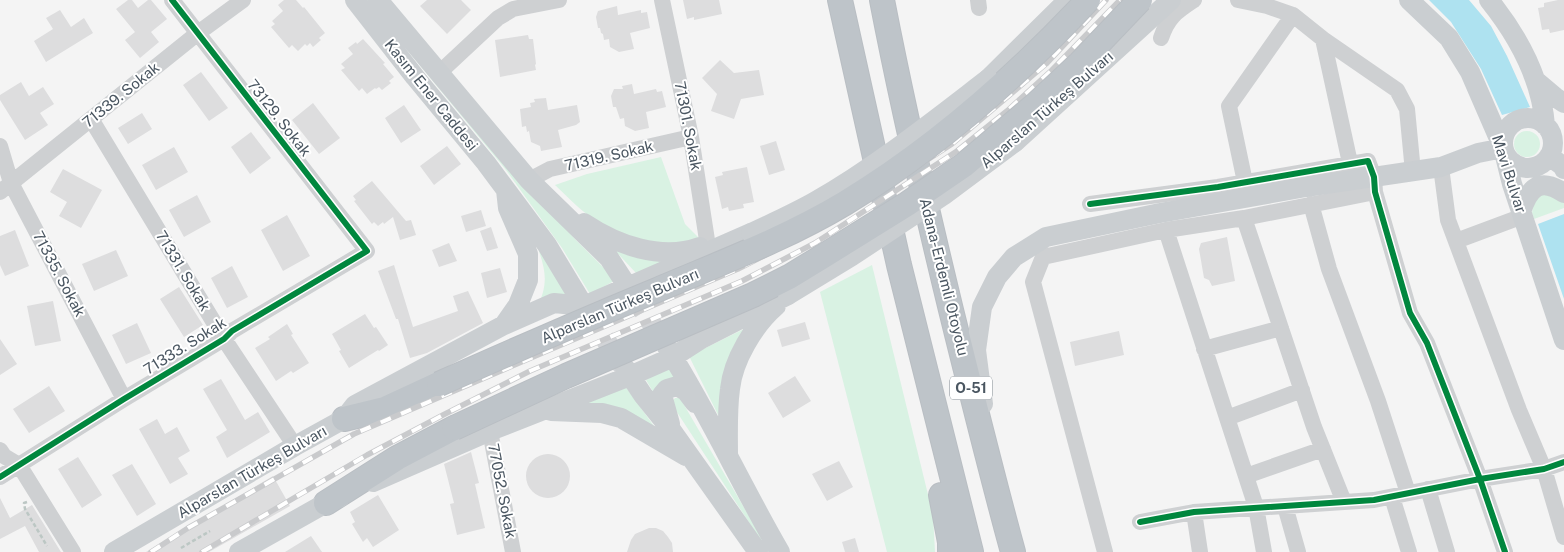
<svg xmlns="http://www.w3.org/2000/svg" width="1564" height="552" font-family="'Public Sans',sans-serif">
	<rect width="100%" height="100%" fill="#f4f4f4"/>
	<path fill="#d9f2e3" d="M366,0H370L575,239L616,280L590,294L562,248L506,170Z
		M1514 144a13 13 0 1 1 26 0a13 13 0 1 1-26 0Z
		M661,157L685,224L699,238C693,239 687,242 681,243C654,246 622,235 599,222C582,213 569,198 555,185L587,174Z
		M1545,192L1564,202V208L1534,219L1532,213L1534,199Z
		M607,242L690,255L636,273Z
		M537,245L571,299L536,310C549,283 546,272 537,245Z
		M872,265L933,515L935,552H887L820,292Z
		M752,325L724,427L689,356Z
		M674,364L683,385L657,398L646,380Z
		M625,386L659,433L571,406Z
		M675,398H680L770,552H766L752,527L671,403Z"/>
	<path fill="#aee2f0" d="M1429,0H1469L1491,26L1507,56L1530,107L1502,115L1481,69L1451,22Z
		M1564,214V299L1538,224Z"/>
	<path fill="#ddddde" d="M128,0H132L138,8L148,0H151L167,19L151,32L159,42L140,58L125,40L135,32L116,9Z
		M284,0H296L303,8L304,7L325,33L319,38L321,40L313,47L310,43L307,46L305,44L298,51L292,45L289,48L271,27L275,24L272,21L283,11L278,5Z
		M427,0H461L471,10L447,34L420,6Z
		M683,0H719L722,14L694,20V17L687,19Z
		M1558,0H1564V30L1550,33L1549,29L1542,30L1538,8L1544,7V3Z
		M617,6L618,15L641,10V13L647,12L650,28L630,33L634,49L619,52L610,47L609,39L604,40L603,34L601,33L600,28H598L596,17L598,11Z
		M60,10L71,27L84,18L93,33L46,62L34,41L53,29L46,18Z
		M528,35L529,39H533L536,64L535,65L536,70L500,77L495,40Z
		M363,39L385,63L383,64L394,77L389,81L391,83L382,90L379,87L376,89L375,88L367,94L362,88L359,91L341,70L345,68L341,64L353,54L348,48L356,42L357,44Z
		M720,60L734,73L759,70L764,95L741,99L734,119L711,111L717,94L702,78Z
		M201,72L228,108L209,121L183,85Z
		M21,82L29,96L43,87L54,104L40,113L48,125L25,140L0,100V95Z
		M632,84L634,94L656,89L657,92L662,91L666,107L646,112L649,128L635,131L625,126L624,118L620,119L616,107H613L611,96L614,89H623L622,86Z
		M546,98L548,110L577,105L580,122L576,125L558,130L562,147L541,151L540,146L531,142L529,131L527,132L526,126L522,127L520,109L531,107L530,103L535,102L534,99Z
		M313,103L340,138L319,154L292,120Z
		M404,105L421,130L401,143L385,118Z
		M142,113L152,129L128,144L118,128Z
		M251,132L271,158L250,174L231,147Z
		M776,141L785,170L769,175L760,146Z
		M447,146L461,164L434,185L420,166Z
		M174,147L188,172L156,190L142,165Z
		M747,167L754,202L743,204L744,208L729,211L728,207L722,209L715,177L723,175L722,172Z
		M63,169L102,190L81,228L59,216L67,202L50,192Z
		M372,181L406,221L411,220L416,235L400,240L393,217L384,224L383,222L378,226L374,222L372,224L354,201L356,200L353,196Z
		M197,195L211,222L184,237L169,210Z
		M481,210L486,226L466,232L461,216Z
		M287,215L310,256L283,271L261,230Z
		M491,227L498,248L487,251L480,231Z
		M15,230L29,266L5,276L0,265V236Z
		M1227,237L1235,281L1212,286L1209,280L1204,278L1199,249L1201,243Z
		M449,243L457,261L439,267L432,250Z
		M116,250L128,276L94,291L82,264Z
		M394,265L413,327L458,311L453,296L468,291L483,323L427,353L410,358L398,319H396L378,271Z
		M232,266L248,297L227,308L211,278Z
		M500,268L507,292L487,298L481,273Z
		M179,287L203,325L184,337L160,299Z
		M53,301L61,341L35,346L27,306Z
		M365,314L374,328L376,327L388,345L379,351L378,350L349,368L339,351L341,350L332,334Z
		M805,322L810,339L782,347L777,330Z
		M137,323L151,353L126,364L112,335Z
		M287,324L293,334L291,335L309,363L293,373L291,371L276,381L255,348L270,339L268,337Z
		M1119,331L1124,355L1075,366L1070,342Z
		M0,339L17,364L0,375Z
		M795,376L811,401L783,418L768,393Z
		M221,379L245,420L258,412L270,432L227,458L216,437L227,430L203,389Z
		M49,386L65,411L29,433L13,409Z
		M157,419L165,434L177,427L190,451L178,458L188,474L170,484L139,429Z
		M471,452L479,483L475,484L485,528L457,535L450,504L454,503L444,464Z
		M526 476a22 22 0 1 1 44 0a22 22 0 1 1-44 0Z
		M78,457L102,495L82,508L58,469Z
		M839,461L853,487L827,501L812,474Z
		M132,464L156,504L137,516L112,475Z
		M273,476L290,506L209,552H146Z
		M378,495L399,530L373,547L367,538L363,542L352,524L355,522L350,512Z
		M0,498L10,518L32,505L61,552H39L25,526L0,539Z
		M649,528H656L663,531L668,537L672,543L673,552H627L631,540L635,534Z
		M311,536L322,552H285Z
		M855,538L859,552H845L842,542Z"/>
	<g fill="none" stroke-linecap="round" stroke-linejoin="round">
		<path stroke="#d2d4d7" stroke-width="20" stroke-dasharray="20 10" stroke-linecap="butt" d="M633,295L667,347
			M588,313L624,368"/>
		<defs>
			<path id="highway" d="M840,0L899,265L971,552
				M882,0C902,104 926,207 951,310C971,391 991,472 1013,552
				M344,419L385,409L439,384
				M941,495L950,542V552
				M326,503L397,458L454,428"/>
		</defs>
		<use href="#highway" stroke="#b9bec3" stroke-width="26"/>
		<path stroke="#bcc7c4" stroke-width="2.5" stroke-dasharray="4 2.5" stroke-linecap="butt" d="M27,502L24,503L25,509L47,546
			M181,548L210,531"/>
		<path stroke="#ced0d2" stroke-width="16" d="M662,0L691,137L709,253
			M978,0L979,8
			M1238,0L1267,6L1293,15L1323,39L1350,163
			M1161,38C1168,17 1176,12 1194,0
			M1323,39L1397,90L1407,109L1413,172
			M438,74L498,18L513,9L559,0
			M91,119L224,339L295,446
			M0,146L11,183L124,399
			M1441,167L1448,220L1519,410L1544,469L1564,537
			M529,180L550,169L691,137
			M1245,182L1229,106L1293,15
			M0,192L198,33L243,0
			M1090,204L1218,187L1368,161L1374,177L1375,192L1410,313L1427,343L1480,479L1505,552
			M1311,204L1329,269L1378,401L1408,493
			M1244,218L1314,427L1344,502
			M1166,230L1256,507L1264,552
			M1456,241L1523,216
			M1204,349L1281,328
			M1227,418L1302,390
			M490,431L513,552
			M0,450L4,456L19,465L73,552
			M1246,476L1323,449
			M0,477L124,399L224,339L232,331L367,251L172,0
			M1428,489L1447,552
			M1392,497L1409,552
			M1285,506L1298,552
			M1194,512L1200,552
			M1140,522L1194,512L1374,500L1480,479L1544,469L1564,462
			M1105,552L1033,282L1043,257L1166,230L1244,218L1375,192"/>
		<path stroke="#caced1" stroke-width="20" d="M355,0L415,77L486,163L547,245L588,313
			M378,0L529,180L609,258L633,295
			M1409,0L1449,38L1470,72L1503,148L1512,184L1564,340
			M1489,0C1518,36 1541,78 1545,125
			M988,79L1068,0
			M1536,81L1555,97L1564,103
			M1503 143a25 25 0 1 1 50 0a25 25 0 1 1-50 0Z
			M1015,142L1171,0
			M1549,156L1563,166L1564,169
			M1521,212C1529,187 1540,177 1564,193
			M584,223C617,245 661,261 700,247
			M504,325L554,303L584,306L751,233
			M668,349C709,414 741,485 780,552
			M625,368L643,395L672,431L758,552
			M983,404L976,350L982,307L997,277L1014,257L1046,237L1160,213L1306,187L1441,167L1478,153L1503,148
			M551,411L602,413L621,418L686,456
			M670,424L662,395L667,389L677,386L686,391L695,403
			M728,456C728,434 727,411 730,389C733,360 754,325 776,306
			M373,482L490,431L630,376L673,357L701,339L788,295
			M114,552L295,446L344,419L355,405L504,325L518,305L528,280V254L508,208L506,190
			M239,552L326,503L340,497"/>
		<use href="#highway" stroke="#bec4c9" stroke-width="24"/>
		<defs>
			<path id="rail" d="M151,552L188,528L354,434L738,269L812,231L859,204L952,144L1046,64L1106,0
				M202,552L367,455L443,415L530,371L742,281L815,243L957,151L1007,111L1052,70L1120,0"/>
		</defs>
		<use href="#rail" stroke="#c9cacc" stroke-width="5.5"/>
		<use href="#rail" stroke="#fff" stroke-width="4" stroke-dasharray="11" stroke-linecap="butt"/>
		<defs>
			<path id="highway-bridge" d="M439,384C511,352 584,320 657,290C720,263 785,239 845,203C936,148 1016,77 1088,0
				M454,428L566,376L753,295L789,277L825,255L907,204L964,165L1035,105L1080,63L1140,0"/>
		</defs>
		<use href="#highway-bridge" stroke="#b9bec3" stroke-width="26" stroke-linecap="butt"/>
		<path stroke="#caced1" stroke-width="20" d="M751,233C773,223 795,213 816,201C877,166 932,122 988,79
			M788,295L852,256L944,195L1015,142"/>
		<use href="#highway-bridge" stroke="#bec4c9" stroke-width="24"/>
		<defs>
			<path id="cycleway" d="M1090,204L1218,187L1368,161L1374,177L1375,192L1410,313L1427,343L1480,479L1505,552
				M0,477L124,399L224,339L232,331L367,251L172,0
				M1140,522L1194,512L1374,500L1480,479L1544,469L1564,462"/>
		</defs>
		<use href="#cycleway" stroke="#fff" stroke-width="9"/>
		<use href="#cycleway" stroke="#00873e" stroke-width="6"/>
	</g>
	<g text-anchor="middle" stroke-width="4" stroke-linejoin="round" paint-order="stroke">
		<rect fill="#fff" stroke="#808990" stroke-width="1" x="950" y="376.5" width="42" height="23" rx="4"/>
		<g font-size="14" font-weight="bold" fill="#4a5661">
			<text x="971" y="393">O-51</text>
		</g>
		<g font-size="15" fill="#4a5661" stroke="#fff">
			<text transform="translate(121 95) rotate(-39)" y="5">71339. Sokak</text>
			<text transform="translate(431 95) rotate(51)" y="5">Kasım Ener Caddesi</text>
			<text transform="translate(1047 110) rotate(-41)" y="5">Alparslan Türkeş Bulvarı</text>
			<text transform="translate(279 118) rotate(52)" y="5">73129. Sokak</text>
			<text transform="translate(688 126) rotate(79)" y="5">71301. Sokak</text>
			<text transform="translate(609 156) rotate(-13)" y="5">71319. Sokak</text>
			<text transform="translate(1509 174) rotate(72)" y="5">Mavi Bulvar</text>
			<text transform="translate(183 271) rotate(59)" y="5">71331. Sokak</text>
			<text transform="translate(59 274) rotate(62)" y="5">71335. Sokak</text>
			<text transform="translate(944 277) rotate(76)" y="5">Adana-Erdemli Otoyolu</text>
			<text transform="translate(620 306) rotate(-23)" y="5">Alparslan Türkeş Bulvarı</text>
			<text transform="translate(185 346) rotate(-32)" y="5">71333. Sokak</text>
			<text transform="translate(252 472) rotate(-30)" y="5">Alparslan Türkeş Bulvarı</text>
			<text transform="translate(502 491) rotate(79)" y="5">77052. Sokak</text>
		</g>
	</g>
</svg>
